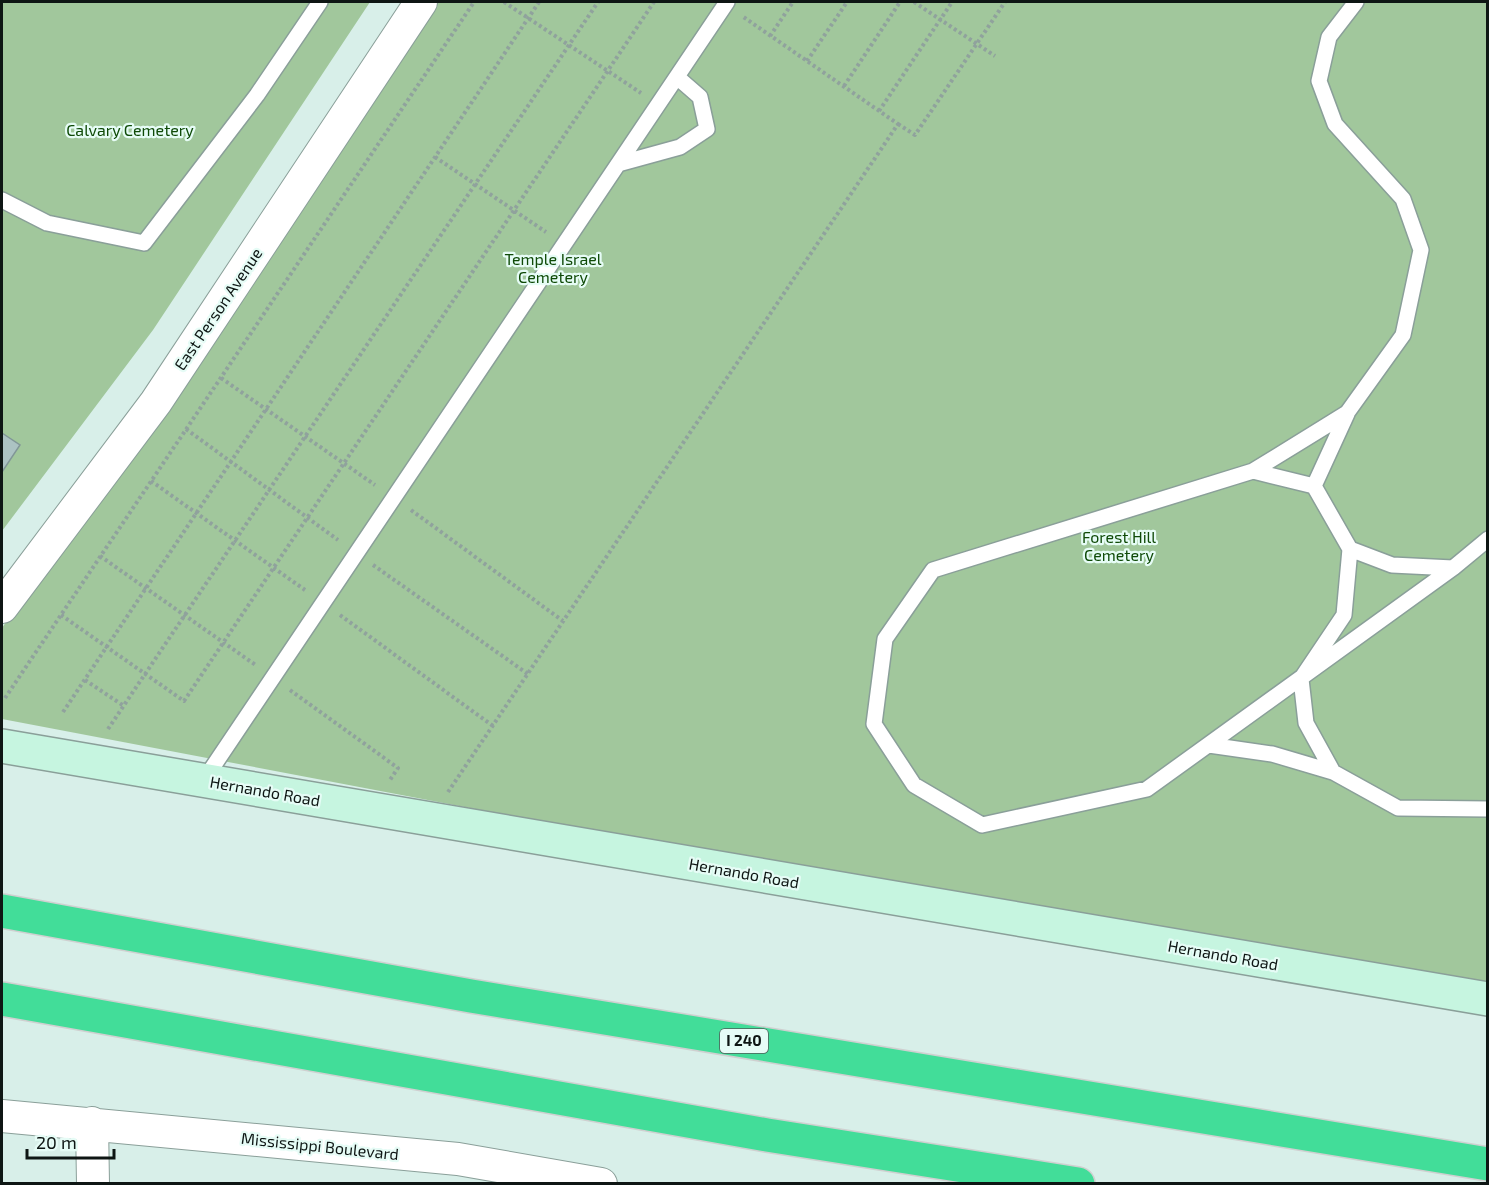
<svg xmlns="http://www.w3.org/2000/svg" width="1489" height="1185" font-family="'Exo 2',sans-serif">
	<rect width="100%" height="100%" fill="#d8efe9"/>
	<path fill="#a1c79c" d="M2,2H370L153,330L2,531Z
		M426,2H1487V984L491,812L2,719V628Z"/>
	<path fill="#acc3c3" stroke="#819797" stroke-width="1.5" d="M2,433L20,445L2,472Z"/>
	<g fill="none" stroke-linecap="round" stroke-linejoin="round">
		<defs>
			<path id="lane" d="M1356,2L1329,37L1319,81L1335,124L1403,199L1421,250L1403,335L1347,413L1253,471L933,570L885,639L874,724L914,785L982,825L1147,789L1453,568L1488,539
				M618,164L680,147L707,129L700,97L677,77
				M2,200L47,223L144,243L257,95L320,2
				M1347,414L1314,486L1350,549L1392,565L1453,568
				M1253,471L1314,486
				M1350,549L1344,615L1301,679L1306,723L1333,772L1398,808L1488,809
				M1209,745L1272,754L1333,772
				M204,780L727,2"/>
			<path id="street" d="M2,607L156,402L421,2
				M2,1116L458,1159L601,1184
				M92,1123L93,1184"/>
			<path id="secondary" d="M2,746L1488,999"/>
			<path id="highway" d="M2,911L471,996L1488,1164
				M2,999L767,1135L1078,1184"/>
		</defs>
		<use href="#lane" stroke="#8a9f99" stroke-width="18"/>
		<use href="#street" stroke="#8a9f99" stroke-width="34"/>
		<use href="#secondary" stroke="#8a9f99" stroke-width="36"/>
		<use href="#highway" stroke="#cfd0d0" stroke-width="36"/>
		<path stroke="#90a29d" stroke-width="4" stroke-dasharray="3 3" stroke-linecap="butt" d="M504,2L641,93
			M914,2L995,56
			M770,36L793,2
			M807,61L847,2
			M844,86L900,2
			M879,111L952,2
			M898,124L915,135L1005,2
			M435,157L546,232
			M221,378L375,485
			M186,429L338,540
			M151,481L305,590
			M411,510L563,621
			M100,556L257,666
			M373,565L528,674
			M61,615L184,701L654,2
			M340,615L493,726
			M85,680L124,706
			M290,690L398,768L390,780
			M5,698L474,2
			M63,712L539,2
			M108,729L598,2
			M448,792L898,124L742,16"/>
		<use href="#lane" stroke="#fff" stroke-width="15"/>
		<use href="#street" stroke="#fff" stroke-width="32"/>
		<use href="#secondary" stroke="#c6f5e0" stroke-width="33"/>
		<use href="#highway" stroke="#42dd99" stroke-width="33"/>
	</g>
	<g text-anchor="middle" stroke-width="4.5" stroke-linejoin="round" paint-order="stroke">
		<rect fill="#e6fcf6" stroke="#4f5b58" stroke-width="1.5" x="720" y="1029" width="48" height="24" rx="4.5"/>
		<g font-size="15" font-weight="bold" fill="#0e1614">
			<text x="744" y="1046">I 240</text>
		</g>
		<g font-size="16" fill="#0f4a07" stroke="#e6fcf6">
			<text x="130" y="136">Calvary Cemetery</text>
			<text x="553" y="265">Temple Israel<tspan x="553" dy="18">Cemetery</tspan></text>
			<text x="1119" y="543">Forest Hill<tspan x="1119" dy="18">Cemetery</tspan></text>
		</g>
		<g font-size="16" fill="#0e1614" stroke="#e6fcf6">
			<text transform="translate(218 309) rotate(-56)" y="6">East Person Avenue</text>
			<text transform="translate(265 791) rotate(10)" y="6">Hernando Road</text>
			<text transform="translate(744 873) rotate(10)" y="6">Hernando Road</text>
			<text transform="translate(1223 955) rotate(10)" y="6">Hernando Road</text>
			<text transform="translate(320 1146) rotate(6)" y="6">Mississippi Boulevard</text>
		</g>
	</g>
	<rect width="1489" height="1185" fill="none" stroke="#0e1614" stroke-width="6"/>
	<path d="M27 1149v9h87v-9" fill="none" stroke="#0e1614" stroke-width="3"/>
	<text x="36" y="1149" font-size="18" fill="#0e1614" stroke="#e6fcf6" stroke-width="4.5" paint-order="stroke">20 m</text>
</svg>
